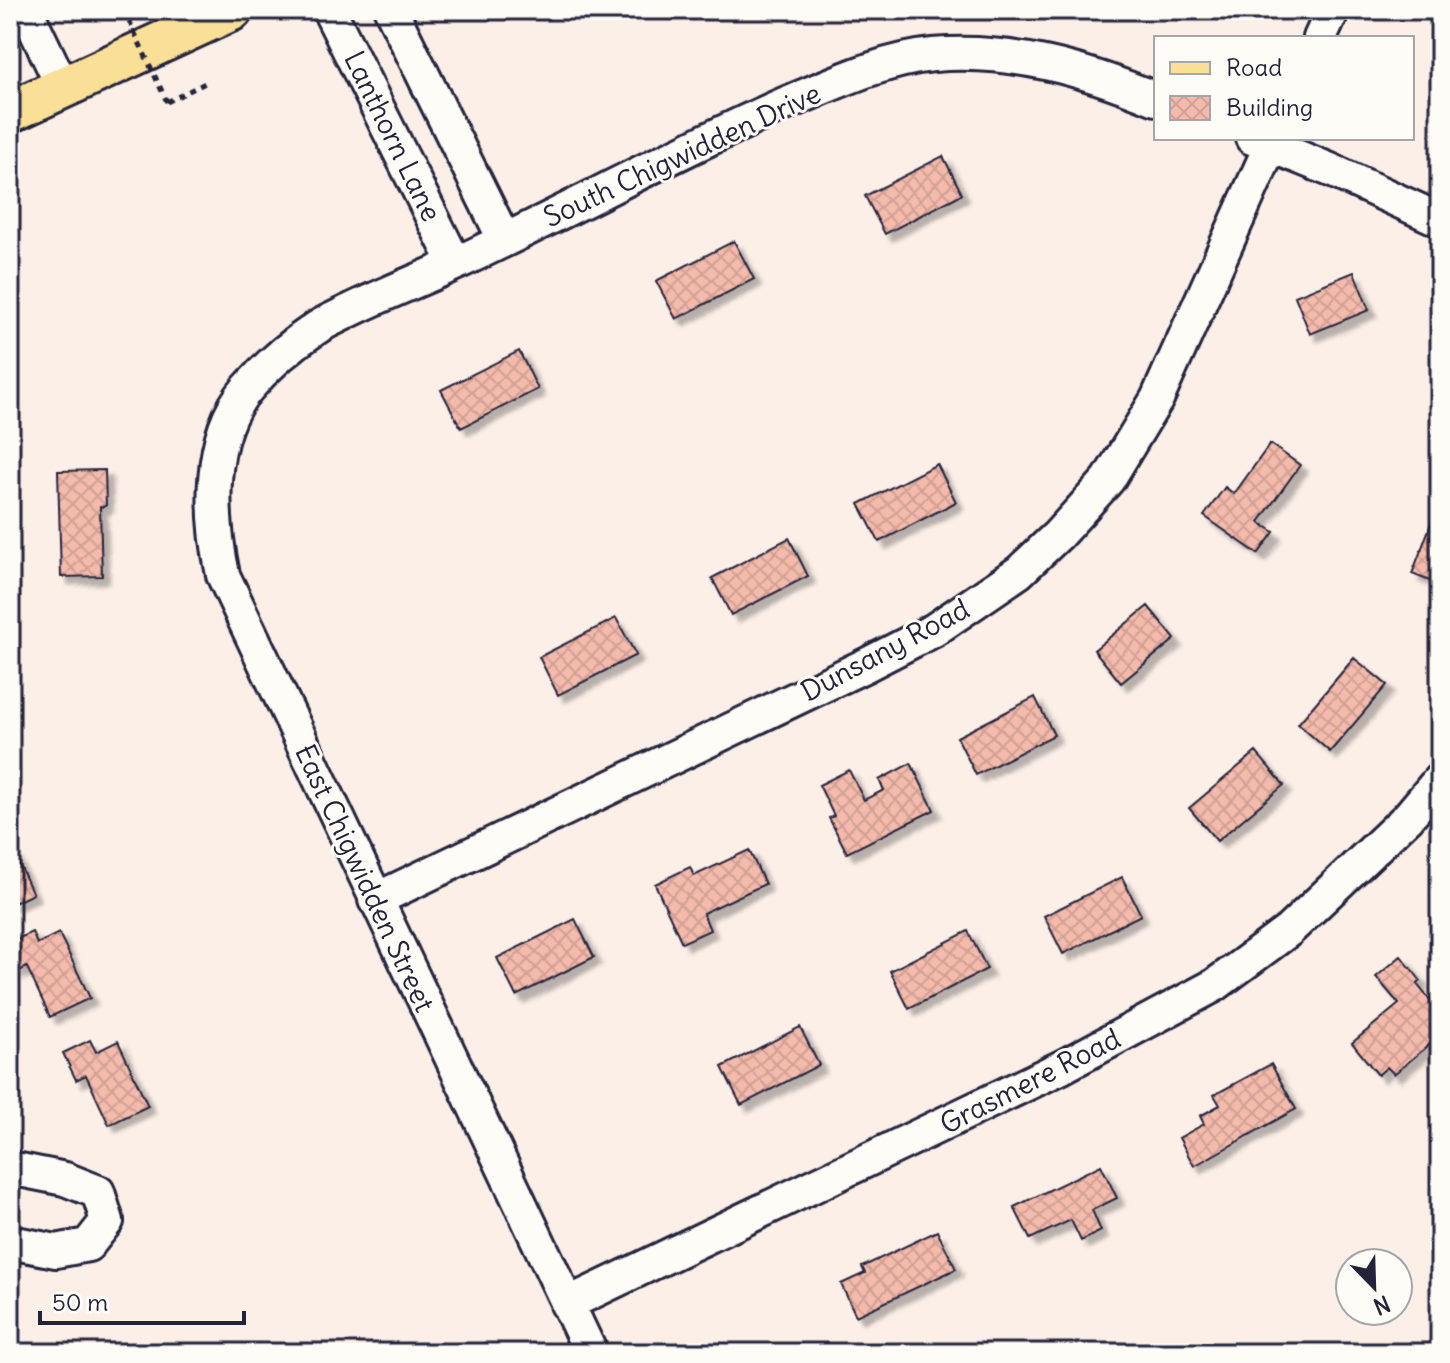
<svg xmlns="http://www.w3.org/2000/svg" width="1450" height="1363" font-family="Delius,sans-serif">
	<defs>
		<pattern id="building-cross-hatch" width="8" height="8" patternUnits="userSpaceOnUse" patternTransform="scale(2)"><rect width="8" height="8" fill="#f4baab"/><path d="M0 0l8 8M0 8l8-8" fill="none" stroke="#d1a094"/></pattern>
		<filter id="shadow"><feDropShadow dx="7" dy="7" stdDeviation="2" flood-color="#0004"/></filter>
	</defs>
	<rect width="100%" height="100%" fill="#fbefe8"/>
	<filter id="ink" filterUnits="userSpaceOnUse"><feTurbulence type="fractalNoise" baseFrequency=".0125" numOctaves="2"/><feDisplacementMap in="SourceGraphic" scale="16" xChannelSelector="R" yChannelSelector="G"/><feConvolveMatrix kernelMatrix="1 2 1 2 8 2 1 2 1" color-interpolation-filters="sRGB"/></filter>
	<g filter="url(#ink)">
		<path fill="url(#building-cross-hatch)" stroke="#22223b" stroke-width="2" filter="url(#shadow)" d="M943,156L962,194L885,234L865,196Z
			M734,241L754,279L676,319L656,281Z
			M1354,272L1369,310L1310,334L1295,296Z
			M519,351L538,389L461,428L441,390Z
			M1270,444L1300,465L1259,522L1274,532L1258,554L1204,516L1225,487L1234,494Z
			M937,464L956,502L879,542L859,504Z
			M105,470L106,506L100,507L102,576L61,577L58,471Z
			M1440,500V585L1412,574Z
			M789,538L808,576L731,615L712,578Z
			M1148,606L1175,639L1121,683L1094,650Z
			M616,618L636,655L558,695L539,657Z
			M1354,658L1387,685L1330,752L1298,724Z
			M1035,697L1054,735L976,775L957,737Z
			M1256,752L1284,785L1217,841L1189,808Z
			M911,763L934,810L847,853L829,818L834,816L819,785L849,770L864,800L884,790L879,780Z
			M10,844L33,894L10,905Z
			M749,850L765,884L703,913L710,930L682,943L655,884L690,867L694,876Z
			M1122,877L1141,915L1063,954L1044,916Z
			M575,919L594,957L516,996L497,958Z
			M968,931L987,969L909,1009L890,971Z
			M32,932L37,944L59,933L90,998L50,1017L27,967L17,972L10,956V942Z
			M1401,956L1421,981L1417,984L1440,1013V1036L1394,1074L1387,1067L1378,1075L1352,1043L1399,1004L1376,977Z
			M800,1027L819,1065L741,1105L722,1067Z
			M90,1040L96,1052L118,1041L148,1106L109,1125L86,1075L76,1080L63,1053Z
			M1271,1064L1296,1109L1194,1166L1179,1138L1204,1124L1200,1116L1220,1105L1214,1095Z
			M1101,1165L1117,1198L1092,1210L1101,1231L1081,1241L1071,1220L1030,1239L1014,1207Z
			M937,1231L956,1269L856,1316L841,1284L865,1273L862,1267Z"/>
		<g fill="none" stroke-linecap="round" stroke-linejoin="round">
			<defs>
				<path id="minor" d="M26,10L63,87
					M329,10L455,263
					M391,10L504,239
					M1320,38L1333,10
					M1252,138L1333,171L1440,220
					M375,900L866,665L934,630L1019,572L1058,535L1108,480L1157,399L1274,138
					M10,1168L65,1179L98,1192L107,1221L88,1245L56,1251L10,1242
					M567,1304L1062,1067L1215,985L1288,931L1408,817L1440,779
					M591,1353L223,575C211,518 206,437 247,389C265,368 291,345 315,329C324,322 336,318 347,312C383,294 420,280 457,263C569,211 676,151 789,102C835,83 883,60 933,55C1010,48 1086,70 1156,99"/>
				<path id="major" d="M10,112L232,10"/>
			</defs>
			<use href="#minor" stroke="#22223b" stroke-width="38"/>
			<use href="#major" stroke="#22223b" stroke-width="46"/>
			<path stroke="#22223b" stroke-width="5" stroke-dasharray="6 6" stroke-linecap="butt" d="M86,17L102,10
				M167,102L205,83"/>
			<use href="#minor" stroke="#fdfcf7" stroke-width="32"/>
			<use href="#major" stroke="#fadf96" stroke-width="40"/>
			<path stroke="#22223b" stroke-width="5" stroke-dasharray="6 6" stroke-linecap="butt" d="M124,10L167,102"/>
		</g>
	</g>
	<g text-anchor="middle" stroke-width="6" stroke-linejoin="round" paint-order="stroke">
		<g font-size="28" fill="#22223b" stroke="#fdfcf7">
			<text transform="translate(393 136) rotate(64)" y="10">Lanthorn Lane</text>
			<text transform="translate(682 155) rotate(-25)" y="10">South Chigwidden Drive</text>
			<text transform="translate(885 650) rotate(-28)" y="10">Dunsany Road</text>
			<text transform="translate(365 878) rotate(65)" y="10">East Chigwidden Street</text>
			<text transform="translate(1030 1081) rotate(-27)" y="10">Grasmere Road</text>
		</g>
	</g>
	<rect width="1450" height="1363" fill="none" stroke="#fdfcf7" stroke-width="40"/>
	<rect x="20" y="20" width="1410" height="1323" fill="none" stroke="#22223b" stroke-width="3" filter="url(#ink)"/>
	<rect x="1154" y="36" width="260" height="104" fill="#fdfcf7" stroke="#a5a5ac" stroke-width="2"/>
	<rect x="1170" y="62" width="40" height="12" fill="#fadf96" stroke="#a5a5ac" stroke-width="2"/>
	<text x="1226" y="76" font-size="24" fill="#22223b">Road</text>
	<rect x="1170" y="96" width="40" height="24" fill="url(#building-cross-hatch)" stroke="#a5a5ac" stroke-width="2"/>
	<text x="1226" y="116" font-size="24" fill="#22223b">Building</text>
	<g transform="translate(1374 1287) rotate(157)"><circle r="38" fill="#fdfcf7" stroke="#a5a5ac" stroke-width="2"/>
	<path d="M0-6L14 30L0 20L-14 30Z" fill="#22223b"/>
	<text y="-12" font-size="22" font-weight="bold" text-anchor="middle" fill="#22223b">N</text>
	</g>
	<path d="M40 1311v12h204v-12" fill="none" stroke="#22223b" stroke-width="4"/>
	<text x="52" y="1311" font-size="24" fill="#22223b" stroke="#fdfcf7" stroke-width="6" paint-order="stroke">50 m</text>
</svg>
